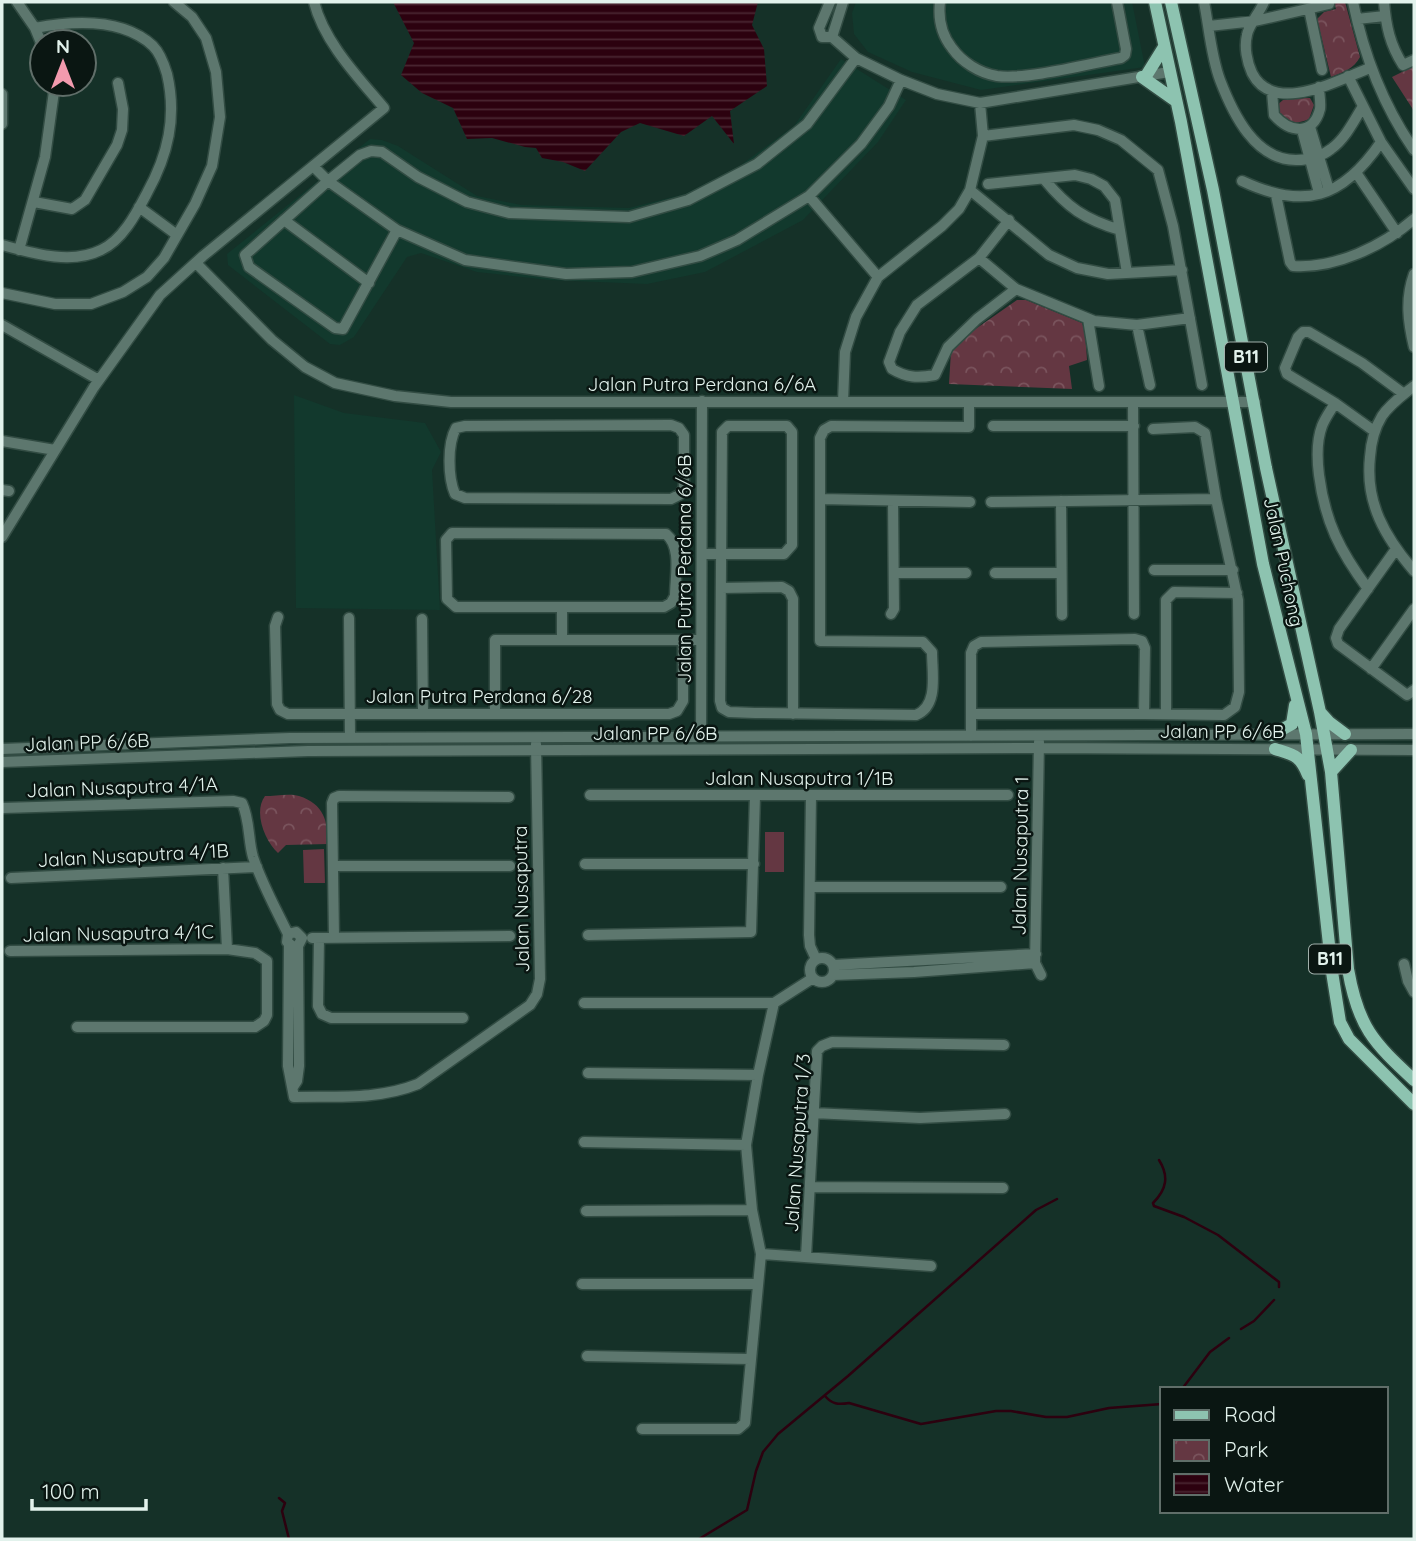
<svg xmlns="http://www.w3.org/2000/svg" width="1416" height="1541" font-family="Quicksand,sans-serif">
	<defs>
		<pattern id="park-crowns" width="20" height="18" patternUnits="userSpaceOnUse" patternTransform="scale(1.75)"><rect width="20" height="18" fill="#643742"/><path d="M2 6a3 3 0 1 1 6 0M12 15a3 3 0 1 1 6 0" fill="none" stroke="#7a545d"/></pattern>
		<pattern id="water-rules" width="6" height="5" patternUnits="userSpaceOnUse" patternTransform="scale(1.75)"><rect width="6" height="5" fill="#2c010f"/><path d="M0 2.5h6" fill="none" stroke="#4a2632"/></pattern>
	</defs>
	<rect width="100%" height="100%" fill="#153128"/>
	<path fill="#12392d" d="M856,2H1132L1145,67L981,90L912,72L868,52L854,34L852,13Z
		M841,59L906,100L878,142L803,220L705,272L647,284L550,280L477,272L421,253L407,257L354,337L340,345L330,344L228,265L227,254L370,139L382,140L398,146L477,196L521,205L629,208L685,194L741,165L794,126Z
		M294,395L344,413L425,423L441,452L432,470L440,610L296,608Z"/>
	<path fill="#643742" d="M765,832H784V872H765Z
		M324,849L325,883H304L303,850Z"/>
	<path fill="url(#park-crowns)" d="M1334,2H1345L1360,57C1354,69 1343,72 1331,77L1317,19L1324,12L1336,9Z
		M1414,66V111L1392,77Z
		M1306,98H1310L1314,105L1309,119C1294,126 1281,123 1276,106L1283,100Z
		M1017,300H1026L1082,323L1085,331L1087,360L1069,366L1072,389L949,384L951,351L964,337Z
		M265,796C275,796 290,793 299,796C324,804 328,821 328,844L286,845L278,853C265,841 253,812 265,796Z"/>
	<path fill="url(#water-rules)" d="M393,2H758L752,25L764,49L767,86L730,111L734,144L712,116L684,136L640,123L621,132L585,171L563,162L542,158L536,148L525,147L492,138L467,139L453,108L422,93L401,75L414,43Z"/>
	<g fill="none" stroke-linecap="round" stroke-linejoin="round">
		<path stroke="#2c010f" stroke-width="2.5" d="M1159,1160C1169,1176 1167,1189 1153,1203L1154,1206L1184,1217L1218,1235L1279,1282V1287
			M1241,1329L1254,1321L1274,1300
			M1182,1389L1210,1352L1229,1338
			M825,1396C832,1404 838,1405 849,1403L921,1424L996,1411H1011L1046,1417H1067L1109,1408L1162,1404
			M279,1498L285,1503L282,1511L289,1539
			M699,1539L747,1510L756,1471L763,1452L778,1434L848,1376L1036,1210L1057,1199"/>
		<defs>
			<path id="minor" d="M17,2L35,28L42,45
				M830,2L819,28L822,37H832
				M940,2C938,19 941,34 952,48C962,62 979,73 997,76C1027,80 1088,64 1121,58L1125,55L1126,49L1117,2
				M1204,2C1209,27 1211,56 1220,80C1233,114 1255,160 1296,160C1309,160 1321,157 1331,149C1345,139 1354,121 1363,106
				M1264,2C1260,12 1248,26 1247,35C1244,47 1247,62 1252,73C1274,116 1338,80 1370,68
				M1353,2C1364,56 1383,105 1414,150
				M1384,2C1386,26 1390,45 1403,65L1414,60
				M1309,9L1322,70
				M1357,19L1385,16
				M1209,26L1255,21L1329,4
				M832,37L856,58L901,80L937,94L980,103L1169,72
				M832,37L843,2
				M1348,76L1381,142L1414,189
				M1272,92L1274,115C1289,132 1313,137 1320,109C1321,102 1319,94 1319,87
				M2,94V124
				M1310,127L1329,190
				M1302,130L1319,193
				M983,136L1074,125L1098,130L1121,140L1158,170L1173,226L1202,385
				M313,166L328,181L397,230L465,260L566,274L632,272L700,256L737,240L809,196L861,144L889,106L901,80
				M1357,174L1397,233
				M1044,179C1068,208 1084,219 1120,230
				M1242,181C1304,210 1342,199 1381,142
				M988,184L1075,175L1091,179L1104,186L1115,200L1127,273
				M970,190L1049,255L1077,268L1108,274L1182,270
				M1276,195L1290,262L1293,266C1335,269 1383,246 1414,219
				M809,196L878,277
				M34,202L72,209L85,200L117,145L122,130L123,109L118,83
				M139,207L177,235
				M284,220L369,283
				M1009,220L979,258L917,305L900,332L889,362L892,369C907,378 918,378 935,375L948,347L977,319L1016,289
				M397,230L343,329L335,328L249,267L245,255L328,181L360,155L371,151L382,152L418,177L467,202L509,213L629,217L688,200L757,164L807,124L856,58
				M2,245C32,253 71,265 101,250C123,240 137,212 147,193C168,155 177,117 167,74C164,64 160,53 153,46C123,18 72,21 35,28
				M19,250L45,157L55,84
				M979,258L1016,289L1094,321L1137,325L1190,318
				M196,263L272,340L305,367L335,383L395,396L451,402H1255
				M1414,274C1405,299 1408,322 1414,347
				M2,293L55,304H91L123,292L147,277L164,258L195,204L212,166L220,117L216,72L206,38L192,17L174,2
				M1088,319L1099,386
				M2,325L99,380
				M1137,325L1150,385
				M1414,386C1403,395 1390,404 1382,416C1374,429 1371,442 1370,457C1365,503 1385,537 1414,571
				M843,402L845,352L856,317L878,277L942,226L959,209L970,190L983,136L980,103
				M1133,402L1134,614
				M1335,403C1331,410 1325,418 1322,426C1316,442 1317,459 1319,475C1325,522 1340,551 1368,589
				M671,425L679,428L684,435V488L679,495L671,499L465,498L455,494C448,478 447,444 456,428L465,426Z
				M993,426H1134
				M1374,431L1335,403L1287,374L1285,368L1298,337L1303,332H1309L1362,363L1404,394
				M2,441L55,450
				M2,490L9,491
				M820,499L970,502
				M1061,501L1062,615
				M991,502L1216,499
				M452,533L666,534C682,547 675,577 675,596L671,603L664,607H456L447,599L446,540Z
				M2,537L94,387L160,295L203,256L384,108C358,77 324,42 314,2
				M1396,549L1339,629L1336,638L1338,644L1407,695L1414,690
				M702,554H784L792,545V432L787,426H728L722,432L720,701L722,708L729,712L755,713L916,715C939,706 932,673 932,652L923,642L820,641V438L824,430L831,426L969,427V402
				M1154,570H1233
				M894,573H966
				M995,573H1061
				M721,588L782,587L789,591L793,599V714
				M562,607V640
				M891,614L894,609L893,501
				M278,617L275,626L277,704L280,710L288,714H669L677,711L683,701V640
				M349,618L350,738
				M422,619L423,713
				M1371,669L1414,609
				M495,714V640H701
				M971,714H1144L1145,648L1142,641L1135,639L981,642L974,646L971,653V736
				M1144,714L1224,715L1235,707L1239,692L1238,600L1216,499L1205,433L1195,427L1153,429
				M1166,714V600L1174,592L1237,593
				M701,737L702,401
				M1039,742L1035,963L1041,975
				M2,749L290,738L1414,734
				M2,762L308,751L1039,748L1414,750
				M590,795H1008
				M811,796L809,935L810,946L816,959
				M3,808L233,801L242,803C250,820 248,840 253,857C262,884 276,909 288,934L287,942L294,947L298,946L302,938L296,932L288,934
				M585,864H754
				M333,866H510
				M223,868L227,949
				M11,878L257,867
				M811,887H1001
				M588,935L751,932L755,796
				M334,937L332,803L334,798L339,796L509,797
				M312,938L510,936
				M319,938L318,1006L322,1014L331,1018H463
				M289,945L288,1066L294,1097C336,1096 378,1100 418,1084L530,1005L537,994L540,979L536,744
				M10,951L227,949L255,953L267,961V1015L264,1021L255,1027H77
				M810 970a12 12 0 1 1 24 0a12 12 0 1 1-24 0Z
				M1404,964L1408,981L1414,992
				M833,965L1036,954
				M833,975L914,972L1035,963
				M584,1003H774
				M588,1073L758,1075
				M293,1087L297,1081L299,1066L298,946
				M813,1113L920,1118L1005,1114
				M584,1142L746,1145
				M810,1187L1003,1188
				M586,1211L752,1210
				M761,1254L931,1266
				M806,1257L817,1051L822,1046L832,1042L1004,1045
				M582,1284H757
				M587,1356L750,1359
				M642,1429H738L745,1423L761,1254L752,1210L746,1145L758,1075L774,1003L813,978"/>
			<path id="major" d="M1155,2L1181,122L1263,564L1306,734L1332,972L1340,1022L1349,1039L1414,1104
				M1171,2L1213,190L1266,468L1320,712L1331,772L1348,969C1358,1027 1373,1042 1414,1080
				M1146,76L1164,47
				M1142,77L1176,101
				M1320,712L1329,722L1345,734
				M1272,735L1292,724L1295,705
				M1275,749C1294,755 1300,755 1308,775
				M1331,772L1351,750"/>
		</defs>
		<use href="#minor" stroke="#324c43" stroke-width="13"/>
		<use href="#major" stroke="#324c43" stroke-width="15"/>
		<use href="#minor" stroke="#5d776e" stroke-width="10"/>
		<use href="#major" stroke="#8dc3b0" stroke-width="12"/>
	</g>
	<g text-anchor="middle" stroke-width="5" stroke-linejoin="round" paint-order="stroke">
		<g fill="#0a1612" stroke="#a1b0ab" stroke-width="2">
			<rect x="1225" y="342.5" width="42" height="29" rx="5"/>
			<rect x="1309" y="944.5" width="42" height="29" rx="5"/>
		</g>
		<g font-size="18" font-weight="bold" fill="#e2f2ec">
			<text x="1246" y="363">B11</text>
			<text x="1330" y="965">B11</text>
		</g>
		<g font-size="19" fill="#e2f2ec" stroke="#0a1612">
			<text x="702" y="391">Jalan Putra Perdana 6/6A</text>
			<text transform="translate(1284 562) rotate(78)" y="7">Jalan Puchong</text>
			<text transform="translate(684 569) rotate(-90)" y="7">Jalan Putra Perdana 6/6B</text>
			<text x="479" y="703">Jalan Putra Perdana 6/28</text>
			<text x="1222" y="738">Jalan PP 6/6B</text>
			<text x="655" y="740">Jalan PP 6/6B</text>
			<text transform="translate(87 742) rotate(-2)" y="7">Jalan PP 6/6B</text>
			<text x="799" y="785">Jalan Nusaputra 1/1B</text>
			<text transform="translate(122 787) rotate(-2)" y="7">Jalan Nusaputra 4/1A</text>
			<text transform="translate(133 855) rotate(-3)" y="7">Jalan Nusaputra 4/1B</text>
			<text transform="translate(1020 856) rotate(-89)" y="7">Jalan Nusaputra 1</text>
			<text transform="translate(521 899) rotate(-91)" y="7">Jalan Nusaputra</text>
			<text transform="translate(118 933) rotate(-1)" y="7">Jalan Nusaputra 4/1C</text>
			<text transform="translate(797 1143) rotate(-86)" y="7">Jalan Nusaputra 1/3</text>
		</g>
	</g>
	<rect width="1416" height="1541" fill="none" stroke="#e2f2ec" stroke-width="7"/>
	<rect x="1160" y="1387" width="228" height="126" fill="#0a1612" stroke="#606e69" stroke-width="2"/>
	<rect x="1174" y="1410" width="35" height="10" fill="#8dc3b0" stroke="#606e69" stroke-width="2"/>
	<text x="1224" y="1422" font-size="21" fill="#e2f2ec">Road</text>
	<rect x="1174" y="1440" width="35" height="21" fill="url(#park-crowns)" stroke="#606e69" stroke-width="2"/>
	<text x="1224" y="1457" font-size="21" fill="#e2f2ec">Park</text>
	<rect x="1174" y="1474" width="35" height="21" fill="url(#water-rules)" stroke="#606e69" stroke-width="2"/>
	<text x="1224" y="1492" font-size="21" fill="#e2f2ec">Water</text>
	<g transform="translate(63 63)"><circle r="33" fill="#0a1612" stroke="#606e69" stroke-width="2"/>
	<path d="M0-5L12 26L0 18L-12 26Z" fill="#f29aae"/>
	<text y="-10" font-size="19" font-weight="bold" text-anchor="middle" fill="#e2f2ec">N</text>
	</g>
	<path d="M32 1499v10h114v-10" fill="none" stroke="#e2f2ec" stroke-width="3.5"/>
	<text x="42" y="1499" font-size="21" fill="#e2f2ec" stroke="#0a1612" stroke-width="5" paint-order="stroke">100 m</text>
</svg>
